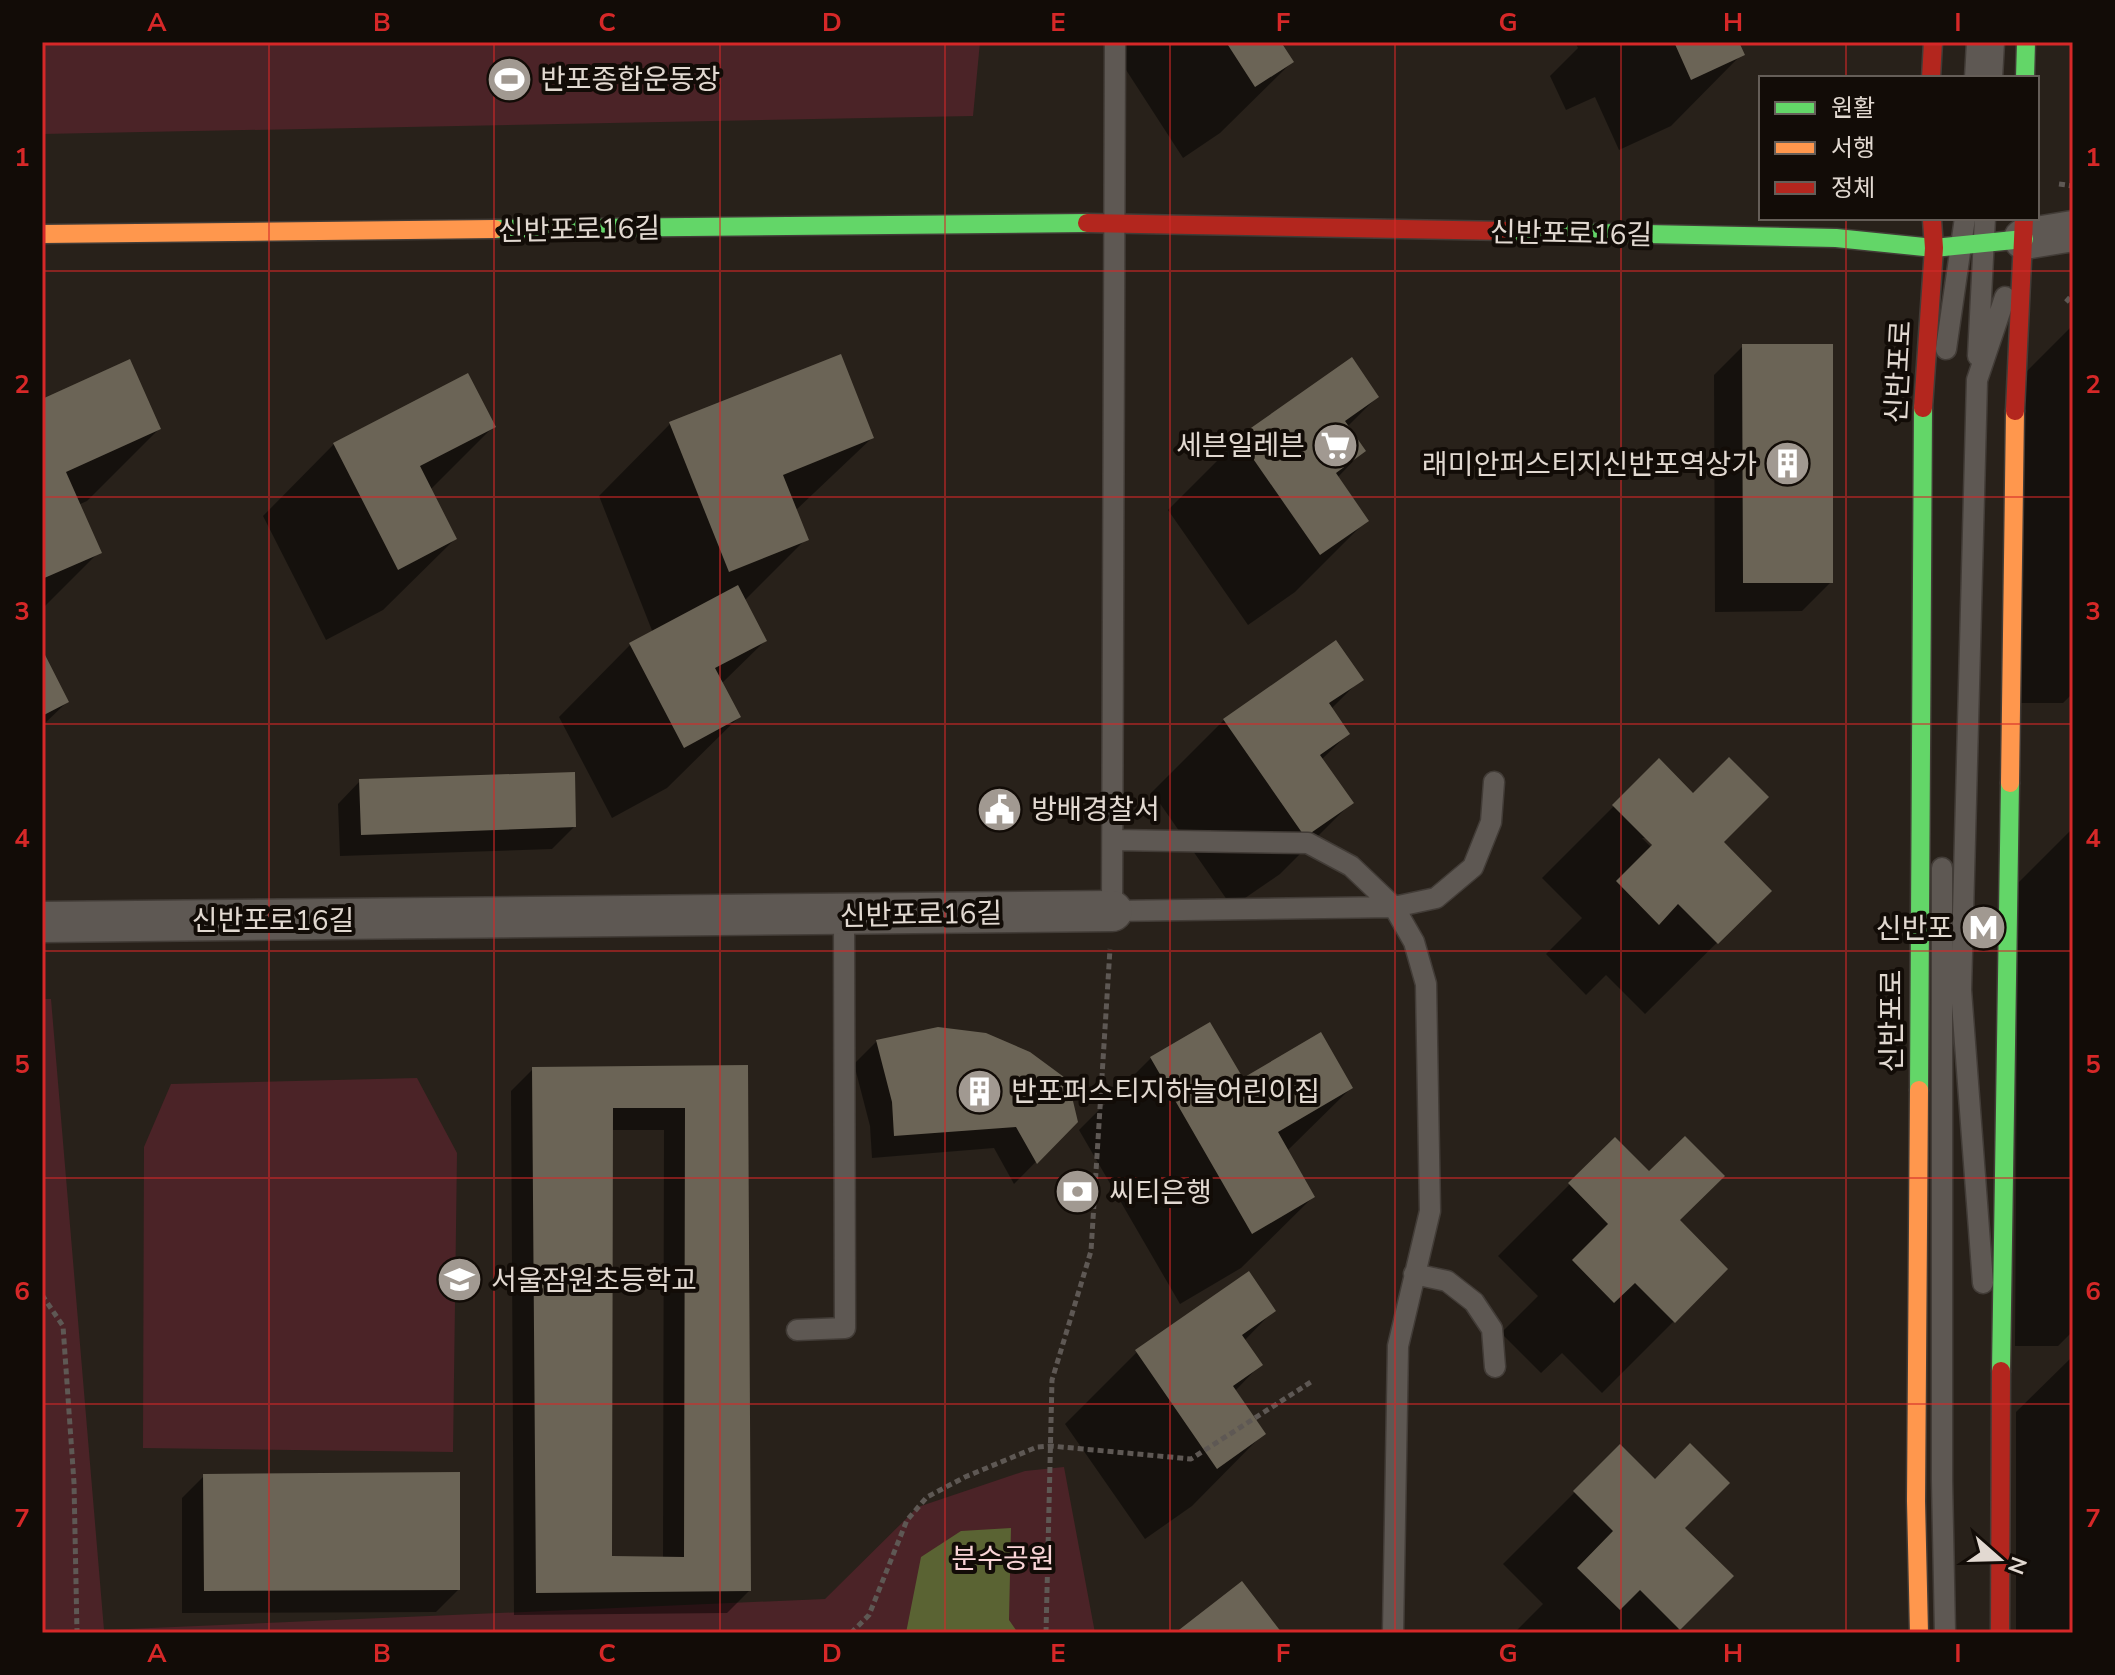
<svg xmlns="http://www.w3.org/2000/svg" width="2115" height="1675" font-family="'Nunito Sans','Noto Sans KR',sans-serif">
	<rect width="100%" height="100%" fill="#28211a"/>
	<path fill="#4b2327" d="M42,42H980L973,116L42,134Z
		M42,999H51L104,1630L825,1599L918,1507L1025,1471L1064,1467L1095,1633H42Z
		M417,1078L457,1153L453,1452L143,1448L144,1147L171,1084Z"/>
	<path fill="#5a6333" d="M1011,1528L1009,1620L1018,1633H906L921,1557L961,1531Z"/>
	<path fill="#0007" fill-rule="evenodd" d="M1108,42H1279L1292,62L1220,133L1183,158Z
		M1575,42H1737L1742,54L1671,126L1619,150L1595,97L1566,110L1550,76L1578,48Z
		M2073,325V693L2063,703H2018L2025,373Z
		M1743,346L1831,582L1802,611L1715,612L1714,375Z
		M1377,397L1347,427L1363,451L1337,478L1367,520L1295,592L1248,625L1168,510L1240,438Z
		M42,401L159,429L87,501L78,505L99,552L42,609Z
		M670,424L872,438L795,511L806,539L744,601L765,641L721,684L739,717L667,788L612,818L559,717L630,645L653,633L599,496Z
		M493,427L430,490L455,539L383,610L326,640L263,516L334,444Z
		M42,653L67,702L42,726Z
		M1361,679L1331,709L1348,734L1321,760L1351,803L1280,874L1232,907L1152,792L1224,720Z
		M1659,761L1721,842L1769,891L1645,1014L1606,975L1586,995L1546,954L1582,918L1542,878ZM1642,838H1647L1658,854Z
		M360,781L574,827L552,849L340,856L338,804Z
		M2073,828V1331L2058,1346H2015L2018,883Z
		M877,1041L1076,1121L1014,1184L994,1148L872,1158L870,1126L854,1064Z
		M1151,1058L1242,1080L1351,1088L1287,1151L1313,1197L1241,1268L1180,1304L1079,1130Z
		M746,1067L749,1591L727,1613L514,1615L511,1091L533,1069ZM610,1130H664L663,1559L610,1558Z
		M1615,1139L1649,1174L1677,1221L1726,1269L1602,1393L1562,1353L1541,1373L1501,1333L1538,1296L1498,1256Z
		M1273,1311L1244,1341L1260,1365L1234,1392L1263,1434L1192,1506L1145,1539L1065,1424L1137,1352Z
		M2073,1356V1633H2016V1412Z
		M1620,1447L1683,1528L1731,1576L1674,1633H1514L1543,1604L1503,1564Z
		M204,1476L458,1590L436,1612L182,1613V1498Z"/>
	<path fill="#6b6456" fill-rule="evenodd" d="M1226,42H1281L1294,62L1255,87Z
		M1674,42H1739L1745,55L1691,80Z
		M1742,344H1833V583H1743Z
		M841,354L874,438L783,475L809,540L729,572L669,422Z
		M1352,357L1379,397L1345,421L1366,451L1336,473L1369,521L1320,555L1238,437Z
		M130,359L161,429L66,472L102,553L42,579V399Z
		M468,373L496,427L420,466L457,539L398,570L333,443Z
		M738,585L767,641L715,668L741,717L684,748L629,643Z
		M1336,640L1364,680L1329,703L1350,734L1320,755L1354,803L1305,837L1223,719Z
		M42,649L69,702L42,716Z
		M1729,757L1769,797L1724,842L1772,891L1718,944L1678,904L1659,925L1616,881L1652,845L1612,805L1659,758L1693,793Z
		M575,772L576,827L361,835L359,779Z
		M1210,1022L1243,1078L1321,1032L1353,1088L1278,1132L1315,1197L1252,1234L1150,1057Z
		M938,1027L986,1033L1030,1052L1068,1080L1078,1122L1037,1164L1016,1127L894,1136L892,1102L876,1040Z
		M748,1065L751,1591L536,1593L532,1067ZM613,1108H685L684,1557L612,1556Z
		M1685,1136L1725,1176L1680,1220L1728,1269L1675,1323L1635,1283L1614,1303L1572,1260L1608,1224L1568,1183L1615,1137L1649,1171Z
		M1249,1271L1276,1311L1242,1335L1263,1365L1233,1386L1266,1434L1217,1469L1135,1350Z
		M1690,1443L1730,1483L1685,1528L1734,1576L1680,1630L1640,1590L1620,1610L1577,1568L1613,1531L1573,1491L1620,1444L1655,1479Z
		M460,1472V1590L204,1591L203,1474Z
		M1242,1581L1282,1633H1175Z"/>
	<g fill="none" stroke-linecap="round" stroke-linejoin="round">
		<defs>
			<path id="lane" d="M1115,42L1112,911L1394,907L1436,898L1473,867L1491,822L1494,782
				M1975,78L1977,42
				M1992,78L1994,42
				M1946,349L1965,218
				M1978,356L1985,218
				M1113,840L1308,843L1351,866L1394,907L1414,942L1426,984L1430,1211L1398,1346L1393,1633
				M1942,868V1480L1945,1633
				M1414,1274L1447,1281L1474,1302L1492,1329L1495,1367
				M1983,1283L1961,990L1977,380L2005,297
				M797,1330L845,1328L844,916"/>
			<path id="street" d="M2024,239L2073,231
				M42,922L1112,911"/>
			<path id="fast" d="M2025,78L2026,42
				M495,229L1087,223
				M1506,231L1836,238L1934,248L2024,239
				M1919,1090L1923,408
				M2001,1371L2010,783"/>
			<path id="slow" d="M42,234L495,229
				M2010,783L2015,411
				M1919,1090L1916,1501L1919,1633"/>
			<path id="jam" d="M1931,78L1933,42
				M1087,223L1506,231
				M1923,408L1934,248L1932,220
				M2015,411L2024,218
				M2000,1633L2001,1371"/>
		</defs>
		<use href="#lane" stroke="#423c37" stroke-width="23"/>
		<use href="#street" stroke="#423c37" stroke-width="43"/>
		<use href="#fast" stroke="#423c37" stroke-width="21"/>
		<use href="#slow" stroke="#423c37" stroke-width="21"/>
		<use href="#jam" stroke="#423c37" stroke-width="21"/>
		<path stroke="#5e5854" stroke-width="5" stroke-dasharray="6 4" stroke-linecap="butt" d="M2059,184L2073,186
			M2066,302L2073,294
			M42,1295L63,1326L74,1483L77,1633
			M851,1633L869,1615L907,1520L927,1497L965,1477L1037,1447L1051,1446L1191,1459L1314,1380
			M1046,1633L1052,1380L1091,1251L1110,949"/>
		<use href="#lane" stroke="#5e5853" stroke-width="20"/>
		<use href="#street" stroke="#5e5853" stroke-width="40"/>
		<use href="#fast" stroke="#63d668" stroke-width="18"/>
		<use href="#slow" stroke="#ff974d" stroke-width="18"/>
		<use href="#jam" stroke="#b3261e" stroke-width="18"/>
	</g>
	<path fill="none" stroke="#d62828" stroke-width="2" stroke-opacity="0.55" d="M269,42V1633M494,42V1633M720,42V1633M945,42V1633M1170,42V1633M1395,42V1633M1621,42V1633M1846,42V78M1846,218V1633M42,271H2073M42,497H2073M42,724H2073M42,951H2073M42,1178H2073M42,1404H2073"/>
	<defs>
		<symbol id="stadium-disc" viewBox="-11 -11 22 22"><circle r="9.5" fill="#a19991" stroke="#120c07"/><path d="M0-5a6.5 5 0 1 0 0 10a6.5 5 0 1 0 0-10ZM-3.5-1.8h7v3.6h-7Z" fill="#fff"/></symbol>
		<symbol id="supermarket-disc" viewBox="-11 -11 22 22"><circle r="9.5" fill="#a19991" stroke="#120c07"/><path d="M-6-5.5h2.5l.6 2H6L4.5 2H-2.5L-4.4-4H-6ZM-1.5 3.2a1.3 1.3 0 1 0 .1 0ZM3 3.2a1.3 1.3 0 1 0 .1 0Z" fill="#fff"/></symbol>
		<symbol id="building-disc" viewBox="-11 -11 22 22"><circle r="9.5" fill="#a19991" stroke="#120c07"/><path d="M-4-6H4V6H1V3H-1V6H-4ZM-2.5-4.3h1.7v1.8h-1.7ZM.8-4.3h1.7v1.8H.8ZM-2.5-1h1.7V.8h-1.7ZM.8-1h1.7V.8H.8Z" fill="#fff"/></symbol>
		<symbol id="civic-disc" viewBox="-11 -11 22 22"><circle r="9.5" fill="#a19991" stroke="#120c07"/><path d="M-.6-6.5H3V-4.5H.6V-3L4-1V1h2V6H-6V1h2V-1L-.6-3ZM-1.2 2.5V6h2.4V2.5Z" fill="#fff"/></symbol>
		<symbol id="metro-disc" viewBox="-11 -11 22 22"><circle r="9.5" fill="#a19991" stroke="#120c07"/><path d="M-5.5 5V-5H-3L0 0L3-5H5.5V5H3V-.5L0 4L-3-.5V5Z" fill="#fff"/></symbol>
		<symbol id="bank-disc" viewBox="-11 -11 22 22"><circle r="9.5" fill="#a19991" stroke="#120c07"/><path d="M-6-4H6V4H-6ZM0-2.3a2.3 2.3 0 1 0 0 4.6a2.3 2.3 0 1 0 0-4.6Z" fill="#fff"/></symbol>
		<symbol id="school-disc" viewBox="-11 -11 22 22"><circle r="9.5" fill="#a19991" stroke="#120c07"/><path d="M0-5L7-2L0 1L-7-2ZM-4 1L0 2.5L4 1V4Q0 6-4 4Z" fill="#fff"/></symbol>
	</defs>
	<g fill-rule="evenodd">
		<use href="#stadium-disc" x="484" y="54" width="51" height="51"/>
		<use href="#supermarket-disc" x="1310" y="420" width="51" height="51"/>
		<use href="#building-disc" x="1762" y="438" width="51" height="51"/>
		<use href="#civic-disc" x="974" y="784" width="51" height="51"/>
		<use href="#metro-disc" x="1958" y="902" width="51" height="51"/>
		<use href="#building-disc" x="954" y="1066" width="51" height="51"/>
		<use href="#bank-disc" x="1052" y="1166" width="51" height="51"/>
		<use href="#school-disc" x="434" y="1254" width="51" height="51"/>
	</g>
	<g text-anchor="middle" stroke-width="8" stroke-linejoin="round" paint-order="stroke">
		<g font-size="28" fill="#e2d9d1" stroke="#120c07" text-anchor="start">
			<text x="540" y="89">반포종합운동장</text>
			<text x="1305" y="455" text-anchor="end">세븐일레븐</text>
			<text x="1757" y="474" text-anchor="end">래미안퍼스티지신반포역상가</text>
			<text x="1031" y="819">방배경찰서</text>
			<text x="1953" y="938" text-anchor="end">신반포</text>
			<text x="1011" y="1101">반포퍼스티지하늘어린이집</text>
			<text x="1109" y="1202">씨티은행</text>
			<text x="491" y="1290">서울잠원초등학교</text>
		</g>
		<g font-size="28" fill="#e2d9d1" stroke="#120c07">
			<text transform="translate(579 229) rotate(-1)" y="10">신반포로16길</text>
			<text transform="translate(1571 233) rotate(1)" y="10">신반포로16길</text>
			<text transform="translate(1898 372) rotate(-87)" y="10">신반포로</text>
			<text transform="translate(921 914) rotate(-1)" y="10">신반포로16길</text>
			<text x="273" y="930">신반포로16길</text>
			<text transform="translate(1891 1021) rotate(-90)" y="10">신반포로</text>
		</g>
		<g font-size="28" fill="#fad5d7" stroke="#120c07">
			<text x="1003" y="1568">분수공원</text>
		</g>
	</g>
	<rect width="2115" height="1675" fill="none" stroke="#120c07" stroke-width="88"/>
	<rect x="1759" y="76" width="280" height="144" fill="#120c07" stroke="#655e58" stroke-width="2"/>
	<rect x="1775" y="102" width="40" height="12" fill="#63d668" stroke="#655e58" stroke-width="2"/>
	<text x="1831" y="116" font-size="24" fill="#e2d9d1">원활</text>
	<rect x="1775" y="142" width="40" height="12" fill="#ff974d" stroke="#655e58" stroke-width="2"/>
	<text x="1831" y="156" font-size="24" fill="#e2d9d1">서행</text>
	<rect x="1775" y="182" width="40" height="12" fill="#b3261e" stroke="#655e58" stroke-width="2"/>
	<text x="1831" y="196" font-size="24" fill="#e2d9d1">정체</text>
	<g transform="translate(1999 1559) rotate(110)" stroke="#120c07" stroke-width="6" paint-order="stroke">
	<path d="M0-6L14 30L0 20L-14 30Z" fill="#e2d9d1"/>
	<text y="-12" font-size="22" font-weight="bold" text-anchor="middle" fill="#e2d9d1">N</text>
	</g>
	<rect x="44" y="44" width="2027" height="1587" fill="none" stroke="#d62828" stroke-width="3"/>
	<g font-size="26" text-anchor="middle" font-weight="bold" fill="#d62828">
		<text x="157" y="31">A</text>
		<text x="382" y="31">B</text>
		<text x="607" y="31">C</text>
		<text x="832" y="31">D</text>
		<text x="1058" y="31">E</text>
		<text x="1283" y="31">F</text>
		<text x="1508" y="31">G</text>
		<text x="1733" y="31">H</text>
		<text x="1958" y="31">I</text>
		<text x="22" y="166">1</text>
		<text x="2093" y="166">1</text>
		<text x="22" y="393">2</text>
		<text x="2093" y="393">2</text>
		<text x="22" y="620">3</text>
		<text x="2093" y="620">3</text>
		<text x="22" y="847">4</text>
		<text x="2093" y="847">4</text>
		<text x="22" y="1073">5</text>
		<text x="2093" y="1073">5</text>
		<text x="22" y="1300">6</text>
		<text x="2093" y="1300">6</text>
		<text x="22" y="1527">7</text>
		<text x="2093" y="1527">7</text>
		<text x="157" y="1662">A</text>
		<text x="382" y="1662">B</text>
		<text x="607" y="1662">C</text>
		<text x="832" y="1662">D</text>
		<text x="1058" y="1662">E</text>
		<text x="1283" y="1662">F</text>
		<text x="1508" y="1662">G</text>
		<text x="1733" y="1662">H</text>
		<text x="1958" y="1662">I</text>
	</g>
</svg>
